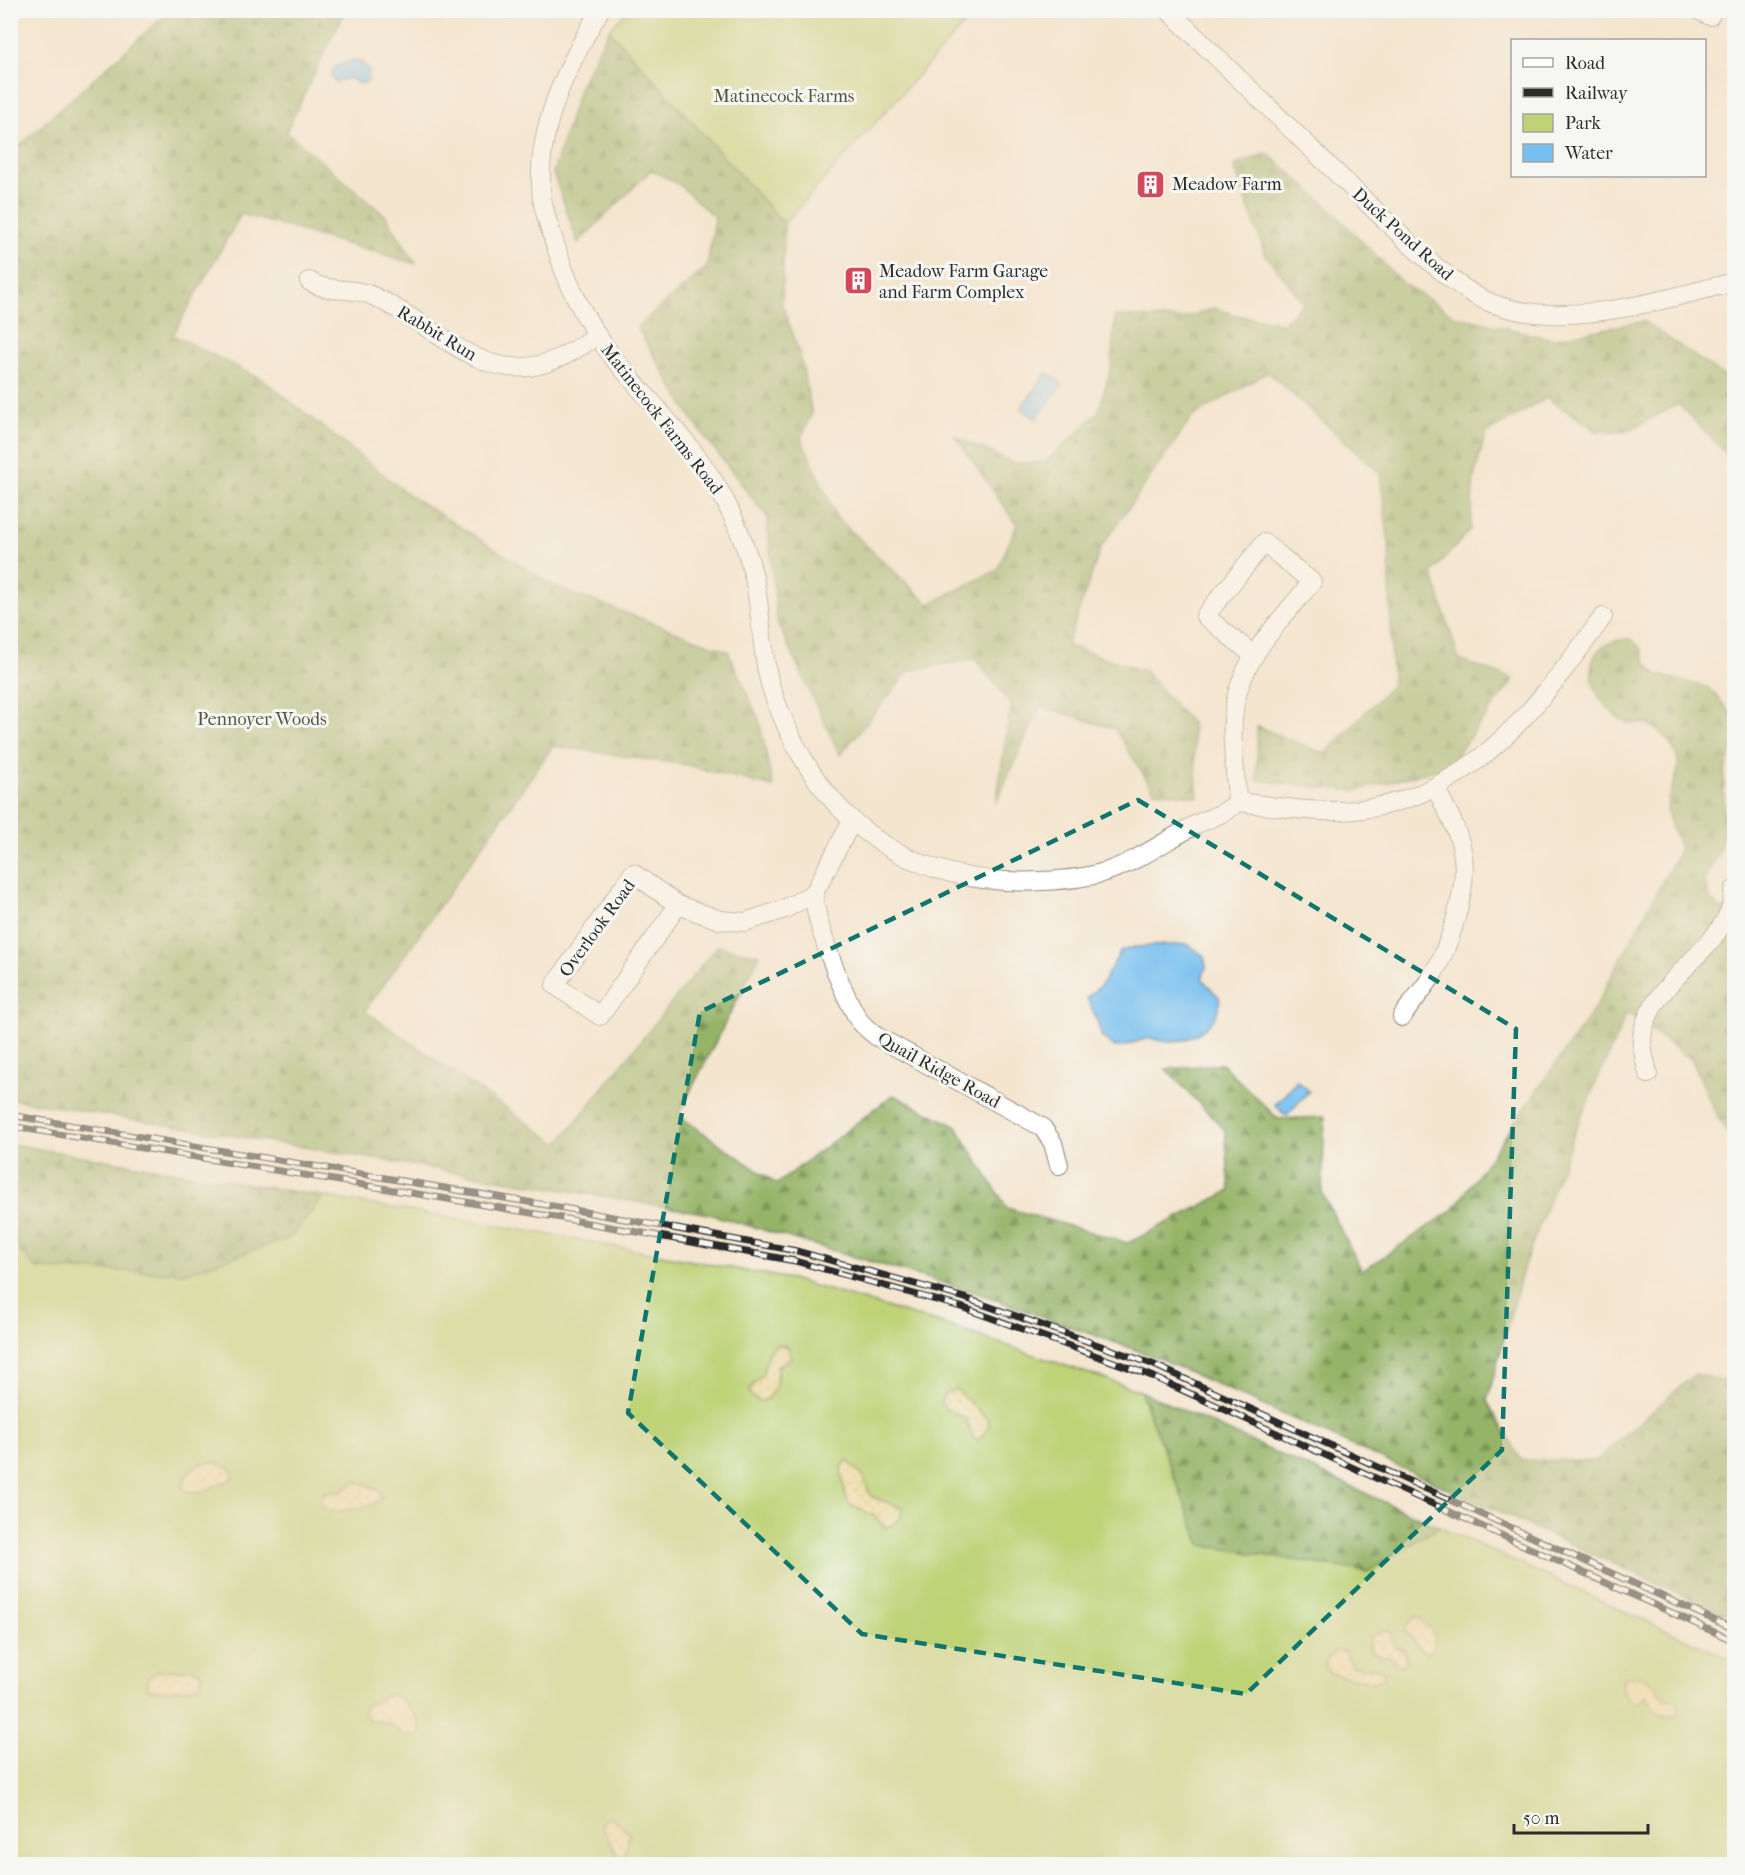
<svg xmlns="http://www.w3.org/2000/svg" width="1745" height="1875" font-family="'IM FELL French Canon',serif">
	<defs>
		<pattern id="forest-firs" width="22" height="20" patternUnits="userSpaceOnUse" patternTransform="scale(1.5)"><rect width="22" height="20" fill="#96b467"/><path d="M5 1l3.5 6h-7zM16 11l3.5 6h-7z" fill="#7b9355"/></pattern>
		<pattern id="sand-dots" width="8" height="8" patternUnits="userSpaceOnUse" patternTransform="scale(1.5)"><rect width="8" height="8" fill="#eeda9e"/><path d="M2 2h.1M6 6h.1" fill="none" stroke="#cb8" stroke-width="1.8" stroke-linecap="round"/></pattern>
	</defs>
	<rect width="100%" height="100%" fill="#f6f6f2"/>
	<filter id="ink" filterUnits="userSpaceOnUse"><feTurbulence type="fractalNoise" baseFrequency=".0167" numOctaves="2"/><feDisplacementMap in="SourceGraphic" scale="12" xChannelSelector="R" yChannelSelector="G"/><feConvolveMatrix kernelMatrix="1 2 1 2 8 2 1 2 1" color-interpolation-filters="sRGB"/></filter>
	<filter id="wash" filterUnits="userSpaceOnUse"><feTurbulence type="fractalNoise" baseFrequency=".008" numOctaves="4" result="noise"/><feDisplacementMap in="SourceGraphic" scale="24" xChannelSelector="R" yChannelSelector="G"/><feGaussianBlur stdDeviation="1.35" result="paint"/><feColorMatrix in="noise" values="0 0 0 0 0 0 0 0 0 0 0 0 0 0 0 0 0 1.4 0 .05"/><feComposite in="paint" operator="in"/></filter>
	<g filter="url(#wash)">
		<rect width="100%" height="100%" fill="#f4e5cf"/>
		<path fill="#bed276" stroke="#747e50" stroke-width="1.5" d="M627,11H976L784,224L609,30Z
			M11,1144L558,1236L791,1279L940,1323L1140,1391L1734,1661V1864H11Z"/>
		<path fill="url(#forest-firs)" stroke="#607049" stroke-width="1.5" d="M165,11H345L286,132L386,216L416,264L241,214L173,335L263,380L409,495L554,586L728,651L759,720L773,787L686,765L553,746L365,1011L558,1144L717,946L760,955L678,1115L777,1184L893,1095L956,1126L1007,1208L1128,1243L1230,1191L1225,1130L1166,1069L1222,1064L1278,1119L1325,1117L1322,1193L1362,1271L1454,1209L1594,1009L1680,849C1677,836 1670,826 1668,814C1663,793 1683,778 1677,757C1674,745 1658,728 1647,724C1641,722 1634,724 1628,723C1604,714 1579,674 1598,651C1607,641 1619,639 1631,639L1641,649L1646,663L1656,674L1709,688L1734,717V743L1724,773V830L1719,853L1704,880L1710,899L1721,909L1734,908V1145L1714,1110L1692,1060L1627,1013L1577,1126L1524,1266L1487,1401L1521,1460L1595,1461L1695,1374L1734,1383V1618L1158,1358L977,1293L709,1214L11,1099L10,154L164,16Z
			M609,30L784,224L782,304L800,355L812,414L801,438L837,518L929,604L997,570L1017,525L955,436L1013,463L1046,462L1098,413L1111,367L1115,316L1182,319L1214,308L1235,315L1283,323L1304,303L1265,254L1234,166L1267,153L1324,203L1405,285L1455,316L1552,339L1643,321L1724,376L1734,391V461L1678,404L1626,432L1597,431L1547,398L1486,433L1474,477L1470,530L1432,573L1459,660L1514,679L1447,767L1354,791L1257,780V726L1325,754L1392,685L1389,544L1380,473L1268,372L1193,416L1101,547L1067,645L1144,671L1192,724L1198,797L1154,791L1115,729L1040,706L996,803L1011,704L975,659L909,671L840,755L777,622L767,517L695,424L637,327L707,267L715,218L678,184L651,170L578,243L553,173L580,86Z
			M11,1144L323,1197L290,1238L185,1273L37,1269L11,1242Z
			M1140,1391L1439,1527L1368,1572L1201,1545Z"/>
		<path fill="url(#sand-dots)" stroke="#8c8264" stroke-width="1.5" d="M778,1344L788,1347L791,1358L777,1367L776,1387L766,1400L759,1401L751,1396L749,1390L763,1373L768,1353Z
			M956,1389L988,1420L989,1426L979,1441L972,1436L966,1418L947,1410L940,1403L945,1393Z
			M847,1460L861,1474L872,1497L902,1508C903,1517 894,1526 885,1527L873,1515L850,1505L845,1495L841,1469Z
			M214,1462L230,1468L234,1474L232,1479L200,1493L186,1491L183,1488C185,1470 197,1462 214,1462Z
			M356,1481L379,1490L382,1497C377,1506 342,1512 331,1511C326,1510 323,1507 319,1503L325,1492H341Z
			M1416,1617L1420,1618L1435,1634L1432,1651L1425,1654L1406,1632L1405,1627Z
			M1384,1630L1392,1633L1394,1645L1406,1652V1664L1398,1665L1389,1657C1374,1656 1364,1651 1373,1635Z
			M1336,1651H1345L1352,1666C1364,1670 1374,1666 1384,1671V1678L1373,1682L1331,1674L1325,1666L1327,1659Z
			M191,1668L202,1673L201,1683C195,1690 155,1693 148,1689V1677C161,1665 177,1674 191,1668Z
			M1624,1677C1650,1676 1649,1679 1664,1697C1668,1701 1673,1700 1677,1703L1679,1713L1672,1717L1658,1713L1645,1696L1639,1703L1631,1702L1622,1690Z
			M391,1694C401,1697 420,1718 421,1728L417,1735H404L388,1723L369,1720L364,1713L365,1706Z
			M608,1817L613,1818L630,1834L625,1855L619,1856C616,1853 603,1829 601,1825Z"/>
		<path fill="#77bfef" stroke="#51758d" stroke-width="1.5" d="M353,60L360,61L369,71L368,82L360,84L348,78L335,82L331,76L334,67Z
			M1047,372L1063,384L1036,419L1021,408Z
			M1187,944L1204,956L1206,967L1202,979L1219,997C1224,1021 1191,1043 1169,1042C1161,1042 1154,1037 1146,1039C1135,1041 1127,1047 1115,1047L1102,1037L1097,1020L1087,998L1102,984L1121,951L1135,947Z
			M1297,1081L1309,1091L1286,1116L1275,1105Z"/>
	</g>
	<g filter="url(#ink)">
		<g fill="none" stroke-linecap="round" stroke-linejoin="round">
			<defs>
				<path id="minor" d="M600,10C567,67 534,130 542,198C545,218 553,237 559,256C571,293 588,325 612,356C649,402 695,445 723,497C737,523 748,550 754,578C761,609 761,641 767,671C771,693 781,714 790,734C840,839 927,887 1042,881C1065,880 1087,878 1108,871C1138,861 1168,839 1197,824C1211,817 1226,814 1237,802
					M1168,10L1413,247C1434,265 1457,286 1482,299C1555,334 1660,300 1734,282
					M1698,10L1710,16
					M309,281C329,294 354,286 375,297C461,339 498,409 597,335
					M1237,802C1236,772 1230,739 1234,710C1240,659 1281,620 1312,582L1264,543L1205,616L1253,655
					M1237,802C1276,806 1317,814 1356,810C1473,798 1539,704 1603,617
					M814,893C814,922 843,994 859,1020C863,1026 870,1031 876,1036L1042,1127L1053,1143L1059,1165
					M678,905L600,1016L555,985L633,873L678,905L720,920L745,922L785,909L814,893L851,823
					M1402,1017C1411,1003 1423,990 1432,976C1449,948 1468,890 1463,857C1460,832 1447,811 1436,789
					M1648,1074C1646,1063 1641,1049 1642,1037C1649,985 1709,958 1729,912C1732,906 1733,897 1734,890"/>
			</defs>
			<use href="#minor" stroke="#90887d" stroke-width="20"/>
			<use href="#minor" stroke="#fff" stroke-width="18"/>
			<defs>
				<path id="rail" d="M10,1115L564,1208L797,1251L965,1298L1152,1364L1734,1629
					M10,1126L561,1218L795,1261L961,1307L1147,1374L1734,1641"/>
			</defs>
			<use href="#rail" stroke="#2b2b2b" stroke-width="7"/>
			<use href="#rail" stroke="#f6f6f2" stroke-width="4.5" stroke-dasharray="14" stroke-linecap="butt"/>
		</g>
	</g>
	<path d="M0 0H1745V1875H0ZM1138,800L1516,1029L1502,1450L1246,1694L862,1634L628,1413L700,1012Z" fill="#f4e5cf" fill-opacity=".55" fill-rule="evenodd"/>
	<path fill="none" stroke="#0f766e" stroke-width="4.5" stroke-dasharray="12 8" stroke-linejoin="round" d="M1138,800L1516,1029L1502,1450L1246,1694L862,1634L628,1413L700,1012Z"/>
	<defs>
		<symbol id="building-square" viewBox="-11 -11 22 22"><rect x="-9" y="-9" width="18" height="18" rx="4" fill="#d1495b" stroke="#f6f6f2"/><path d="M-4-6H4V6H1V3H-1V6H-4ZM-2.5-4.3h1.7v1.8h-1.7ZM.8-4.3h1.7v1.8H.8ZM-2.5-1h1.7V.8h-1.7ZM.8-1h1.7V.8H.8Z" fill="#fff"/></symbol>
	</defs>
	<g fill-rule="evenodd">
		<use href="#building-square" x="1134" y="168" width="33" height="33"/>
		<use href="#building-square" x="842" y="264" width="33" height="33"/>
	</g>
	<g text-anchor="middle" stroke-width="6" stroke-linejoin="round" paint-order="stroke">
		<g font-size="18" fill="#50553e" stroke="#f6f6f2">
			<text x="784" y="102">Matinecock Farms</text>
			<text x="262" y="725">Pennoyer Woods</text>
		</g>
		<g font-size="18" fill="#2b2b2b" stroke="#f6f6f2" text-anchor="start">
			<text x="1172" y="190">Meadow Farm</text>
			<text x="879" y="277">Meadow Farm Garage<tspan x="879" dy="21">and Farm Complex</tspan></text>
		</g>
		<g font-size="18" fill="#2b2b2b" stroke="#f6f6f2">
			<text transform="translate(1403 234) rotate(42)" y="6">Duck Pond Road</text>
			<text transform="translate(437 333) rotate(31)" y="6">Rabbit Run</text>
			<text transform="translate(662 419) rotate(52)" y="6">Matinecock Farms Road</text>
			<text transform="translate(597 928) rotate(-54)" y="6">Overlook Road</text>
			<text transform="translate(939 1070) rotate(29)" y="6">Quail Ridge Road</text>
		</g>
	</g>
	<rect width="1745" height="1875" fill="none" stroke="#f6f6f2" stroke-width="36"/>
	<rect x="1511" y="39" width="195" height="138" fill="#f6f6f2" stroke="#a5a5a2" stroke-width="1.5"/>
	<rect x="1523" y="58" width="30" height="9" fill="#ffffff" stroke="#a5a5a2" stroke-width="1.5"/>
	<text x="1565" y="69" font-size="18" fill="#2b2b2b">Road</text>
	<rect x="1523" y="88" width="30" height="9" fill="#2b2b2b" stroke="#a5a5a2" stroke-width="1.5"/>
	<text x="1565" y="99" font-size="18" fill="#2b2b2b">Railway</text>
	<rect x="1523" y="114" width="30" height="18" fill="#bed276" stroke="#a5a5a2" stroke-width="1.5"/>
	<text x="1565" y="129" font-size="18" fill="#2b2b2b">Park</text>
	<rect x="1523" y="144" width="30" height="18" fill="#77bfef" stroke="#a5a5a2" stroke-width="1.5"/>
	<text x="1565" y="159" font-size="18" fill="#2b2b2b">Water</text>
	<path d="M1514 1824v9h134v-9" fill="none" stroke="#2b2b2b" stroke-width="3"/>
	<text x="1523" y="1824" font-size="18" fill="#2b2b2b" stroke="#f6f6f2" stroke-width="4.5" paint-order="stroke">50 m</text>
</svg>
